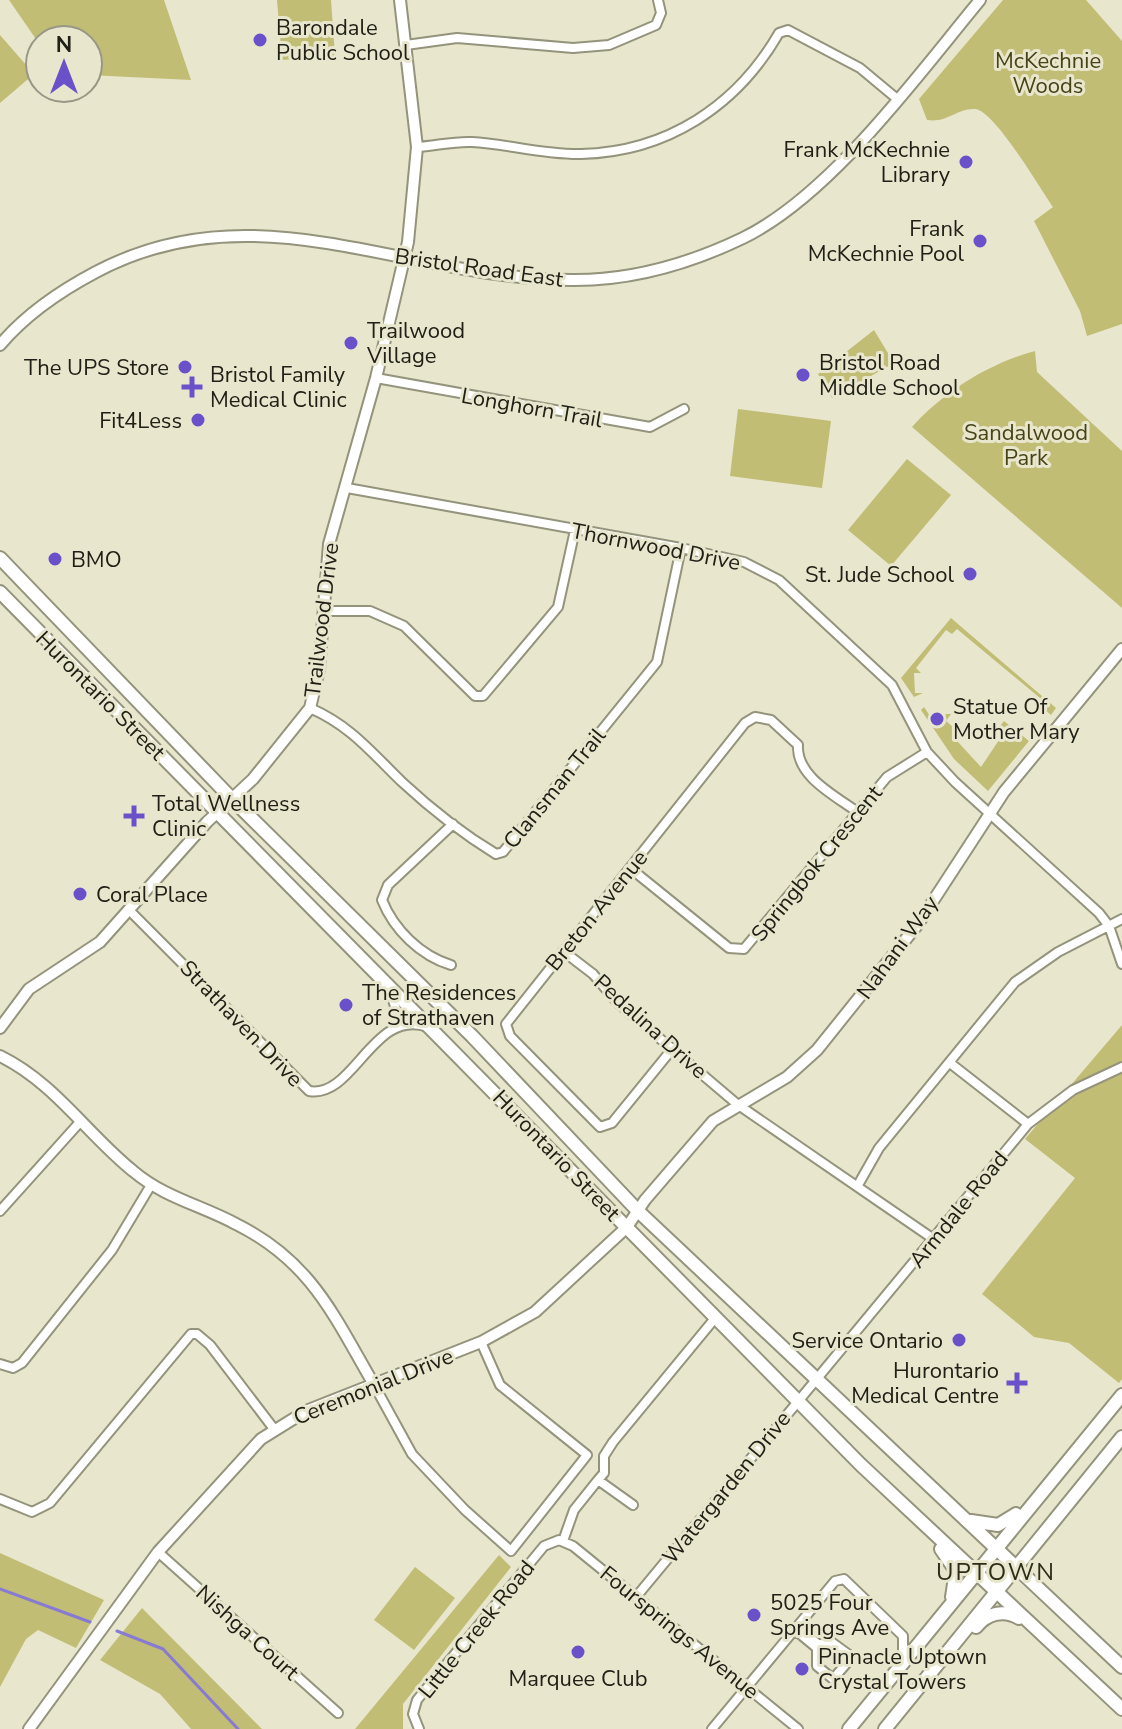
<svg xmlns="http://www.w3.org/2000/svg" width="1122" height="1729" font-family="'Nunito Sans',sans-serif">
	<rect width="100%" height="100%" fill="#e8e7ce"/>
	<path fill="#c2bd75" d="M9,0H164L191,80L88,75V40H40V45Z
		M277,0H331L335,56L282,60Z
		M1003,0H1086L1122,41V324L1087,336L1080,311L1034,221L1053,207C1040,188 994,110 975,109C957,108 948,123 927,120L919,99Z
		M0,35L34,74L0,103Z
		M874,330L894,363L832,398L818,374Z
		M1035,351L1037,372L1122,451V608L912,427C945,391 988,364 1035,351Z
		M738,409L831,421L822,488L730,476Z
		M907,459L951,495L891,566L848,530Z
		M951,618L1056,708L1051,715L1043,708L1046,703L957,629L952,634L946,630L916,668L921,673H914L915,693H923L914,697L901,678Z
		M924,707L936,725L946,714H951L946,721L960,733L958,742L981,767L1001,737L996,731L1004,721L1029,741L988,791L954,759L921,710Z
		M1122,1025V1379L1119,1383L1069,1343L1034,1337L982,1294L1075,1178L1025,1139Z
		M0,1553L104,1600L76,1648L38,1630L26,1639L0,1687Z
		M499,1555L511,1567L403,1704V1729H355Z
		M415,1567L455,1598L414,1650L374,1620Z
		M142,1608L262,1729H191L160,1694L100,1660Z"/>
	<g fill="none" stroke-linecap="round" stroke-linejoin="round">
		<path stroke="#877ad2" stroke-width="3" d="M0,1589L90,1622
			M117,1631L163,1649L238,1729"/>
		<defs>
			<path id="minor" d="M406,45L457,38L573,48L609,45L656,25L661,13L658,0
				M417,147C435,146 454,141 472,142C508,144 545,155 581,154C667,152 737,106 779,33L788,30L860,68L896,98
				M376,378L650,427L684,409
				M347,488L681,548L744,562L779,580L892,685L927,752L955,782L1099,913L1109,926L1122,964
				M323,611H370L404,626L475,696H483L558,607L575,530
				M310,708C351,726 371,752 402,782C430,808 463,834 496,854L503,852L657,662L681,548
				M630,868L729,948L744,949L887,777L927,752
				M130,911L309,1091C354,1099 373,1007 428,1027
				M563,951L593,974L618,1003L737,1104L932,1238
				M451,965C421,956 394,930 382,900L388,885L453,824
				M390,992L396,1009L395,1025
				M673,1048L612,1123L600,1127L510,1036L506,1024L745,723L755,717L771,720L798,745C796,776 834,795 856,811
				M950,1063L1028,1124
				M858,1185L879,1148L1015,982L1058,952L1122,919
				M0,1211L80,1122
				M0,1364L13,1368L22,1363L112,1250L151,1185
				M373,1383L412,1454L465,1510L511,1551L587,1455L500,1385L481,1342
				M598,1480L604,1473V1456L613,1442L716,1317
				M0,1499L32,1512L50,1503L191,1334H197L210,1345L274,1429
				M563,1541L574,1510L598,1480L633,1505
				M158,1552L338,1713
				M636,1597L1028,1124L1073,1090L1122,1067
				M794,1629L817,1648V1666L833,1679L852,1657L830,1641L819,1645L796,1627
				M419,1729L413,1714L417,1700L544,1546L559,1540L573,1546L798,1729
				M712,1729L835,1581L844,1579L903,1636V1660"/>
			<path id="tertiary" d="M0,345C26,314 60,291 96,272C258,186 408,281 575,280C633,280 691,263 743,238C831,195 917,76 980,0
				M0,1028L29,989L100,942L207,822L253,779L310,708L319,670L329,544L376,378L408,242L417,147L400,0
				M0,1056C55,1083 87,1134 133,1171C165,1198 201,1205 236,1224C311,1261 334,1316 373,1383
				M29,1729L158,1552L261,1439L306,1411L481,1342L535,1312L627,1227L645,1200L713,1121L787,1077L817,1050L918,924L1004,792L1122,649"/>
			<path id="primary" d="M0,558L232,799L472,1036L638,1211L1122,1667
				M0,592L861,1465L1122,1709
				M971,1521L998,1525L1016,1514
				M941,1549L956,1571L952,1597
				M976,1627C987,1613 1004,1609 1019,1618
				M849,1729L1122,1395
				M885,1729L1122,1437"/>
		</defs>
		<use href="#minor" stroke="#94937c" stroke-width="12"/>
		<use href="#tertiary" stroke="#94937c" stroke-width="14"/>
		<use href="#primary" stroke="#94937c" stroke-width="16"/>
		<use href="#minor" stroke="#fff" stroke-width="8"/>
		<use href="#tertiary" stroke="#fff" stroke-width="10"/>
		<use href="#primary" stroke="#fff" stroke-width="12"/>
	</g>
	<g fill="#6a50c9" stroke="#e8e7ce" stroke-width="3">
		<circle cx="260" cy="40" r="8"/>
		<circle cx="966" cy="162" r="8"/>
		<circle cx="980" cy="241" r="8"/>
		<circle cx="351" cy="343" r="8"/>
		<circle cx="185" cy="367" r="8"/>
		<circle cx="803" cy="375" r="8"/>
		<path d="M188 375h8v8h8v8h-8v8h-8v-8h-8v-8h8z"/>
		<circle cx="198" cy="420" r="8"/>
		<circle cx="55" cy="559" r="8"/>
		<circle cx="970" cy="574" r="8"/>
		<circle cx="937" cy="719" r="8"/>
		<path d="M130 804h8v8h8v8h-8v8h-8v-8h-8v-8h8z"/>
		<circle cx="80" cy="894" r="8"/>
		<circle cx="346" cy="1005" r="8"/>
		<circle cx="959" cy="1340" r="8"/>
		<path d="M1013 1371h8v8h8v8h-8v8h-8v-8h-8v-8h8z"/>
		<circle cx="754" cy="1615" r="8"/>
		<circle cx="578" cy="1652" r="8"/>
		<circle cx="802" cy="1669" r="8"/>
	</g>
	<g text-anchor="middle" stroke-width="6" stroke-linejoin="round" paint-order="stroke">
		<g font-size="22" fill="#212017" stroke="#e8e7ce" text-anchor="start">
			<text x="276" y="35">Barondale<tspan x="276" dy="25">Public School</tspan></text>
			<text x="950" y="157" text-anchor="end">Frank McKechnie<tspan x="950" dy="25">Library</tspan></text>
			<text x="964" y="236" text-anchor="end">Frank<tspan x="964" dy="25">McKechnie Pool</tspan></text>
			<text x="367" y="338">Trailwood<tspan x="367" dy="25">Village</tspan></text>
			<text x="819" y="370">Bristol Road<tspan x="819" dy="25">Middle School</tspan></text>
			<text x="169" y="375" text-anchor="end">The UPS Store</text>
			<text x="210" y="382">Bristol Family<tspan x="210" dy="25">Medical Clinic</tspan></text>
			<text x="182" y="428" text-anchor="end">Fit4Less</text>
			<text x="71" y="567">BMO</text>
			<text x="954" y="582" text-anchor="end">St. Jude School</text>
			<text x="953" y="714">Statue Of<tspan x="953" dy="25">Mother Mary</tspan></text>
			<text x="152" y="811">Total Wellness<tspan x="152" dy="25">Clinic</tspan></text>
			<text x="96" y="902">Coral Place</text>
			<text x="362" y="1000">The Residences<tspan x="362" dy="25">of Strathaven</tspan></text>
			<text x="943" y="1348" text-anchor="end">Service Ontario</text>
			<text x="999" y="1378" text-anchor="end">Hurontario<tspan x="999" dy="25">Medical Centre</tspan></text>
			<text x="770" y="1610">5025 Four<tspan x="770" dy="25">Springs Ave</tspan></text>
			<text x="818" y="1664">Pinnacle Uptown<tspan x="818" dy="25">Crystal Towers</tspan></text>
			<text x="578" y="1686" text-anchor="middle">Marquee Club</text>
		</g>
		<g font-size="22" fill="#464316" stroke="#e8e7ce">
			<text x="1048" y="68">McKechnie<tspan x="1048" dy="25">Woods</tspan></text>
			<text x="1026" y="440">Sandalwood<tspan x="1026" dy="25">Park</tspan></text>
		</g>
		<g font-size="22" fill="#212017" stroke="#e8e7ce">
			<text transform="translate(479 267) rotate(8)" y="8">Bristol Road East</text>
			<text transform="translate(532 407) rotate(10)" y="8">Longhorn Trail</text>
			<text transform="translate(656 546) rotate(11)" y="8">Thornwood Drive</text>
			<text transform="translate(321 620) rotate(-83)" y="8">Trailwood Drive</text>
			<text transform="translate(101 695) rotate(45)" y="8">Hurontario Street</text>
			<text transform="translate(554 788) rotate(-51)" y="8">Clansman Trail</text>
			<text transform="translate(816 863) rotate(-51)" y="8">Springbok Crescent</text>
			<text transform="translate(596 910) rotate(-51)" y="8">Breton Avenue</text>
			<text transform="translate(897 947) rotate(-54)" y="8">Nahani Way</text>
			<text transform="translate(242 1023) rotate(46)" y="8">Strathaven Drive</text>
			<text transform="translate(651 1026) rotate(42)" y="8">Pedalina Drive</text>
			<text transform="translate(557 1155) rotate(46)" y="8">Hurontario Street</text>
			<text transform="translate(958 1209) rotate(-51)" y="8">Armdale Road</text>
			<text transform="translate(373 1386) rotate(-22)" y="8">Ceremonial Drive</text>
			<text transform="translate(726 1487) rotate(-51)" y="8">Watergarden Drive</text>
			<text transform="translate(476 1629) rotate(-51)" y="8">Little Creek Road</text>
			<text transform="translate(248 1632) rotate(42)" y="8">Nishga Court</text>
			<text transform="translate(680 1632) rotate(39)" y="8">Foursprings Avenue</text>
		</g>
		<g font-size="24" letter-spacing="2" fill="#2d2c18" stroke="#e8e7ce">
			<text x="996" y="1580">UPTOWN</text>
		</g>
	</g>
	<g transform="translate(64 64)"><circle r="38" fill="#e8e7ce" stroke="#989785" stroke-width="2"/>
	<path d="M0-6L14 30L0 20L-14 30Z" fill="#6a50c9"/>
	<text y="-12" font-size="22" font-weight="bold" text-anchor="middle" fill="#212017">N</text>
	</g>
</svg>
